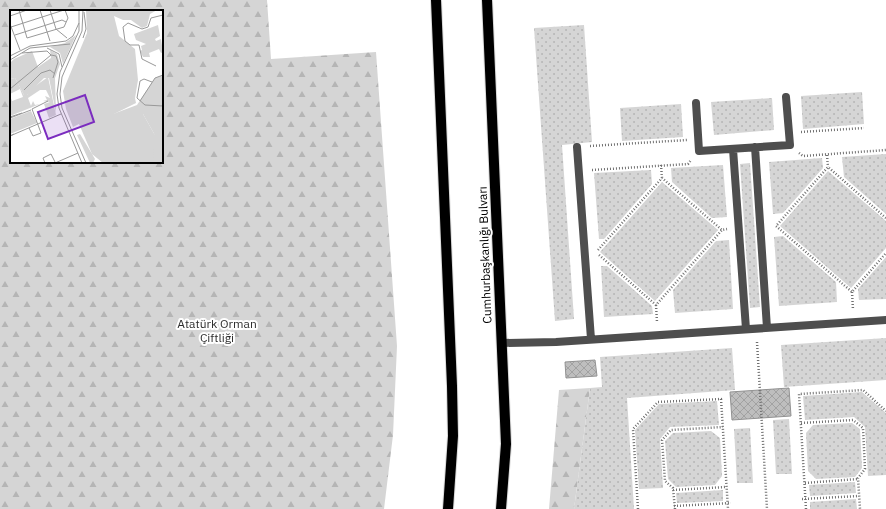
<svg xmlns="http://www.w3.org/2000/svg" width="886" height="509" font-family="'IBM Plex Sans',sans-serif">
	<defs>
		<pattern id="grass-dots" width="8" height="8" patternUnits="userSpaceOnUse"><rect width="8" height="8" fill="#d5d5d5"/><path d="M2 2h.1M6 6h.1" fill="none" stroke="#b5b5b5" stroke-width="1.8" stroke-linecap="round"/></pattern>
		<pattern id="forest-firs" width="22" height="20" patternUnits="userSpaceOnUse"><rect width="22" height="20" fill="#d5d5d5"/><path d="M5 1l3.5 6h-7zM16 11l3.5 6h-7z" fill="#b5b5b5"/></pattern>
		<pattern id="building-cross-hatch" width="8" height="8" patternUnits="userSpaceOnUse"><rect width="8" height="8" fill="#bebebe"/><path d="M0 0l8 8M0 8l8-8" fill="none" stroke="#a2a2a2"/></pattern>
	</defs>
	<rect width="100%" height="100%" fill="#fff"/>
	<path fill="url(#grass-dots)" d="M584,25L592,142L562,145L574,319L555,321L534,28Z
		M862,92L864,124L803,129L801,96Z
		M772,98L774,130L714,135L711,102Z
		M681,104L683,137L622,141L620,108Z
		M886,154V214L844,177L842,157Z
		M822,158L823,168L783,213L773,214L769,162Z
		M750,163L760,307L750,308L740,164Z
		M723,165L727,217L712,218L672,182L671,168Z
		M651,170L652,184L604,239H599L594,173Z
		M828,171L886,221V248L851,288L780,226Z
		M662,182L718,230L655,301L600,252Z
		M783,236L836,282L837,302L779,306L774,237Z
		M729,240L733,309L675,313L673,290L716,241Z
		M886,257V299L859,300L858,289Z
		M601,266H607L652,306L653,314L604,317Z
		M886,338V380L784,387L781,345Z
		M732,348L735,390L627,398L634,509H574L590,388L602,387L600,357Z
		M862,392L886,413V475L868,476L865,427L854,417L805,420L803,396Z
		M717,401L719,425L670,427L660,439L663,488L639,489L635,430L659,404Z
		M789,419L792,474H776L773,420Z
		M852,423L860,429L862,468L855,477L816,479L808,471L806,433L813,425Z
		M750,428L753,483H737L734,429Z
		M711,431L720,438L722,476L715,485L676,487L668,479L665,441L673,433Z
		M855,482L856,493L810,496L809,485Z
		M723,490V501L677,503L676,493Z
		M856,499L857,509H810V502Z"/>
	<path fill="url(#forest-firs)" fill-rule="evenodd" d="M0,0H267L271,59L376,52L397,346L393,435L384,509H0ZM11,11H162V162H11Z
		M590,388L574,509H549L559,390Z"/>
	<path fill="url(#building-cross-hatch)" stroke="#929292" d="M595,360L597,376L566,378L565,362Z
		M789,388L791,416L732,420L730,392Z"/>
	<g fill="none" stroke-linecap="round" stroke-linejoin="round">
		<defs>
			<path id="primary" d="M436,0L452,386L453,436L448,509
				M487,0L506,444L501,509"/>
		</defs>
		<use href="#primary" stroke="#dbdbdb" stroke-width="12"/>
		<path stroke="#707070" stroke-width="2.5" stroke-dasharray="1 2" stroke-linecap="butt" d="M801,132L864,128
			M590,146L687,140
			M799,153L803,156L886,150
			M827,155L828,167
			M661,165L662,178
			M592,170L688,164L691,160
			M886,218L828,167L776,226L852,292L886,253
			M598,250L662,178L722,230
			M599,255L656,305L722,230L727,229
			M852,292L853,310
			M656,305L657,322
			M757,342L767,509
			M801,423L853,420L863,428L865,469L858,478L860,509
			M805,483L858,479
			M673,490L726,487
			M802,499L859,496
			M674,506L731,503
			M638,509L633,429L658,402L721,399L728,509
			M675,509L673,488L665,481L662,440L671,430L723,427
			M806,509L799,394L863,390L886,411"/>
		<path stroke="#4e4e4e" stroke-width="8" d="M696,103L699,151L790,145L786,97
			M577,147L591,339
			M755,147L767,328
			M733,149L746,329
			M502,343L556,342L886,320"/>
		<use href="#primary" stroke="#000" stroke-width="10"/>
	</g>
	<g text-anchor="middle" stroke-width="4" stroke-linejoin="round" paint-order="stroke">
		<g font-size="12" fill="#000" stroke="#fff">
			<text transform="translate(485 255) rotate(-92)" y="4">Cumhurbaşkanlığı Bulvarı</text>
		</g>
		<g font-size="12" fill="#2c2c2c" stroke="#fff">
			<text x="217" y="328">Atatürk Orman<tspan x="217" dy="14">Çiftliği</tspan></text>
		</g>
	</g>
	<g transform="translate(10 10)">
		<rect width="153" height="153" fill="#fff"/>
		<path d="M66,25L53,54L50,43L40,37L55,33ZM153,65V129L152,130L146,127L133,104H103L127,95L145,68ZM38,67L46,105L39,108L34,94L40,92L33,91L37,90L35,86L40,88L36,80H30L18,88L21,96L23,91L25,95L30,94L0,106V86L2,91L13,87L10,79L0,84V69L5,68L14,85H17L21,79ZM21,101L27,113L0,124V109Z" fill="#d5d5d5"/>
		<path d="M76,0H147L140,4L137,16L132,18L121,10H113L104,6L109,26L125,39L128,70L125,88L126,93L104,104H133L146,127L153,129V153H93L82,144L69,114L63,117L56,99L53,81L77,23ZM40,40L47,44L50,54L45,68L46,103L39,68H34L17,85H14L5,68L0,69V53L4,49L22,41L28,57L41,48ZM70,124L85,149L83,153H80L67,125Z" fill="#d5d5d5"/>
		<path d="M144,124L153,129V153H143Z" fill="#d5d5d5"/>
		<path d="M148,15L150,26L145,29L146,31L151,29L153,42L151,43L149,39L139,43L140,47H133L130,41L132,40L131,36L136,34L126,30L124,24Z" fill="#d5d5d5"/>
		<path fill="none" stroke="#999" stroke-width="1" d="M9,0L17,28L54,17L58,8L55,0M30,0L40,31M40,0L46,19L57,28M69,0V21L50,62L47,84L49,98L72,153M73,0L72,21L52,67L50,84L52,98L76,153M0,6L17,0M0,14L10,40M1,17L54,0M5,25L52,10L56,12M73,28L76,19L74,2M37,38L49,44L52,57M41,45L46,46L48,52L43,68M0,46L20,36L56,31L63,26L69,13M0,50L20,38L60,34M146,56L132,49L129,35H120L115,31L113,17L118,13L132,19L138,17L141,8L153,5M142,72L134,69L130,71L127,88L135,95L153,96M0,79L41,45L37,41L12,43M14,80L31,63L40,60L45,64M130,91L145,68L153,65M0,107L12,103M0,108L21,100M19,118L23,126L31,123L22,99L38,91M4,124L0,126L51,104M35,153L33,148L41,144L45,152M45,153L68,143"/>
		<path fill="#7b2cbf" fill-opacity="0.15" stroke="#7b2cbf" stroke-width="2" d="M75,85L84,112L38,129L28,102Z"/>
		<rect width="153" height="153" fill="none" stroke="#000" stroke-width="2"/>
	</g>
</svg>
